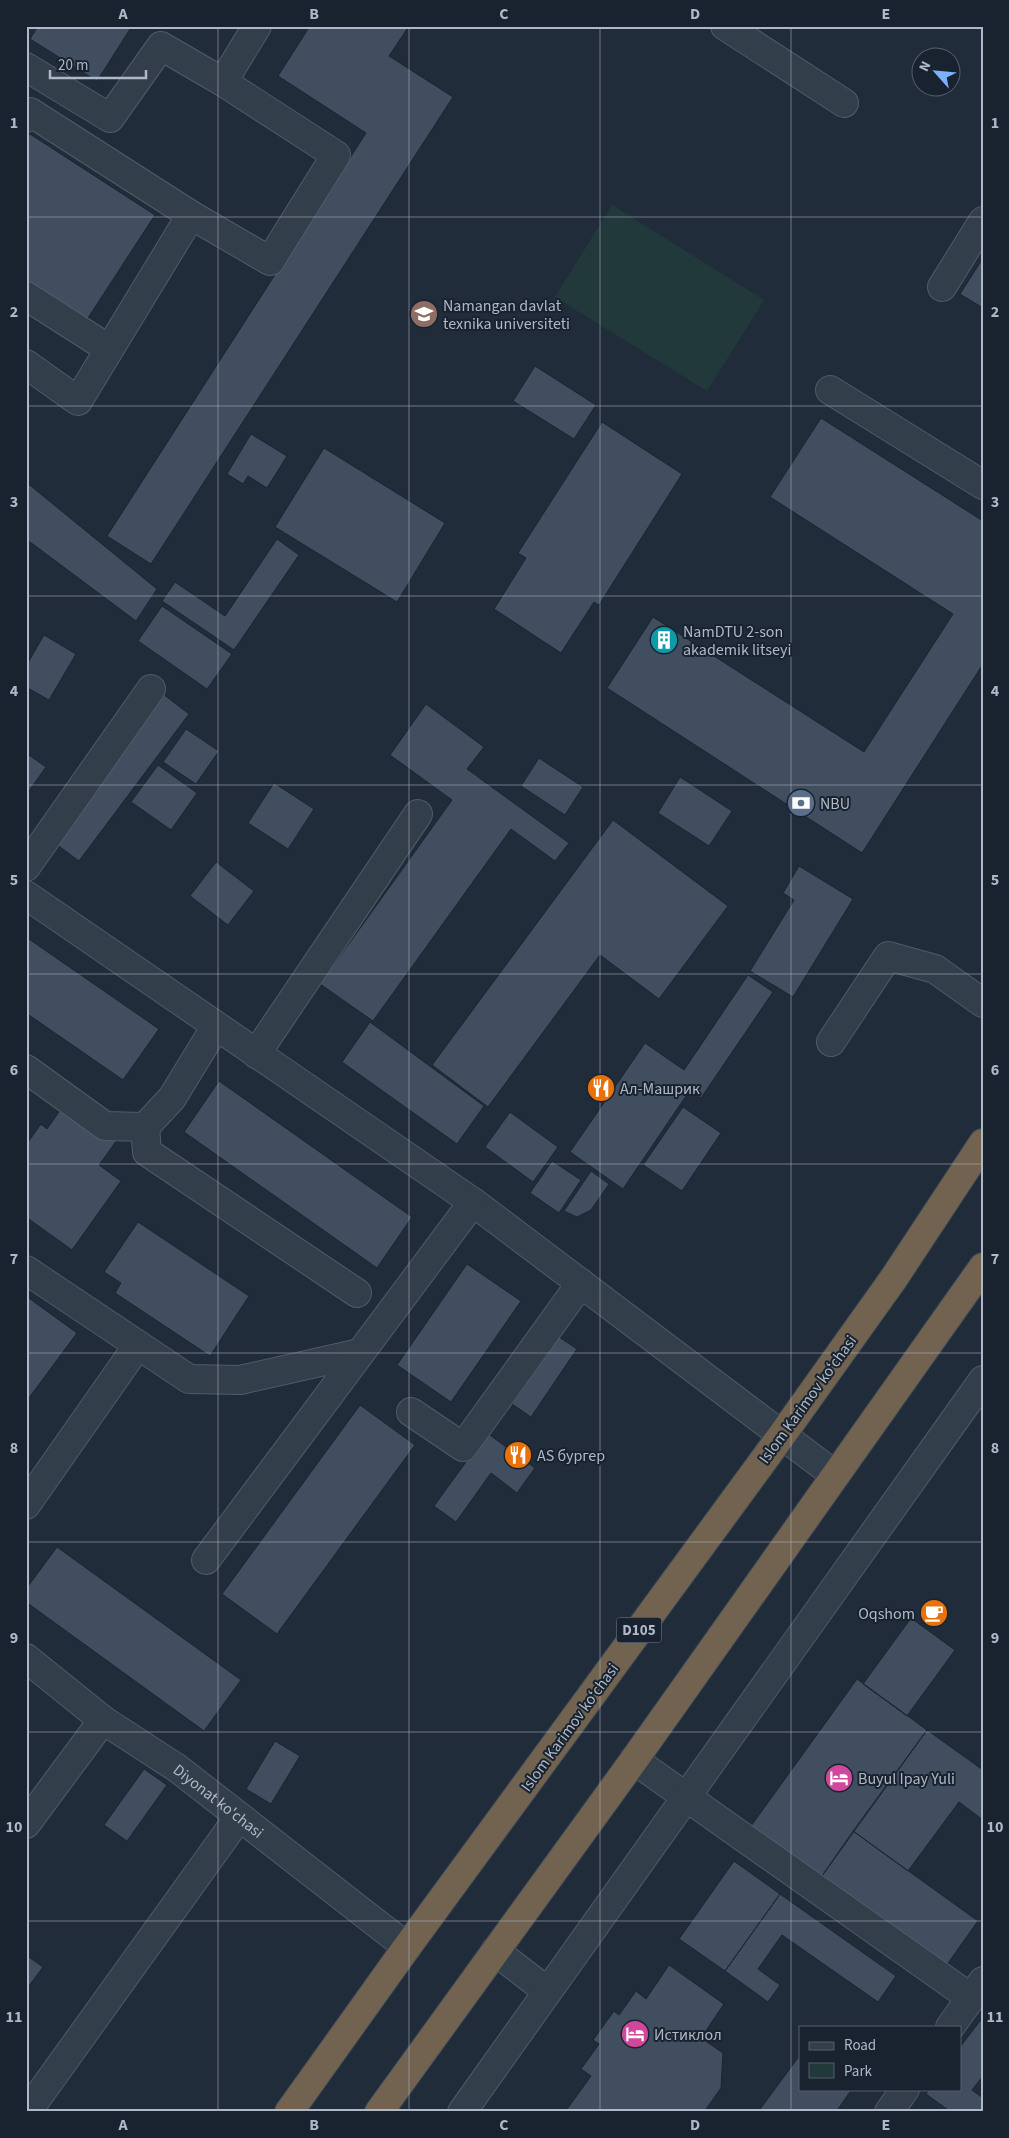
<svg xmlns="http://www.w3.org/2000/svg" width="1009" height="2138" font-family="'Source Sans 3',sans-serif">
	<rect width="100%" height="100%" fill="#202c3a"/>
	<path fill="#22393b" d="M612,205L764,300L707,391L555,297Z"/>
	<path fill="#404e60" stroke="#1b2531" d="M38,26H132L97,81L30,39Z
		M310,26H409L389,56L453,97L151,564L107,536L366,133L278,76Z
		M30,134L155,215L86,321L26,282V139Z
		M983,258V308L960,294Z
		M535,366L596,405L574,439L513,401Z
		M821,418L983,521V664L862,853L607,688L653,617L864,752L953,614L770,497Z
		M602,422L682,474L599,605L594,602L561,653L494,609L526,558L518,553Z
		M251,434L287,456L267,488L248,476L243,484L227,474Z
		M324,448L445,523L397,602L275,527Z
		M26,482L157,589L136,621L26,539Z
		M277,539L299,555L234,650L162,601L175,582L225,616Z
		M162,606L232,654L207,689L138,641Z
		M44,635L76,654L49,700L26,687V666Z
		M163,694L189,714L79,861L52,841Z
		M426,704L484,747L467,769L569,843L555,861L511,829L373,1021L320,984L452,800L390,755Z
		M186,729L219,751L196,784L163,762Z
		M26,753L46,767L26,795Z
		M539,758L583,787L565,815L521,786Z
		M158,765L197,793L171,830L131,802Z
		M680,777L732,811L709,846L658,813Z
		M274,783L314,809L288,849L248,823Z
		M613,820L728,906L659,999L600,955L488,1107L432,1065Z
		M216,862L254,891L228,925L190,896Z
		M799,866L853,899L793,997L750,971L794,900L783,893Z
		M26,937L159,1029L123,1080L26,1013Z
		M748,975L773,992L701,1098L690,1090L623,1189L570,1152L645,1043L684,1070Z
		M370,1022L484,1106L457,1144L342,1062Z
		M219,1081L412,1217L377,1268L184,1132Z
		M65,1103L117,1140L99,1165L121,1181L72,1250L26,1217V1145L41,1124L47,1129Z
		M683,1107L721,1133L682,1191L643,1165Z
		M510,1112L558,1147L533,1182L485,1147Z
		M552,1161L581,1180L559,1213L530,1193Z
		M591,1171L609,1184L591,1210L577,1217L564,1211Z
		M138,1222L249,1296L210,1356L115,1293L121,1283L104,1272Z
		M467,1264L521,1301L451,1402L397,1365Z
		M26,1296L77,1333L26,1402Z
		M559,1337L577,1349L531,1417L512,1404Z
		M360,1405L415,1445L277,1634L222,1594Z
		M487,1433L535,1468L517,1493L491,1473L456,1522L434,1506Z
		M57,1547L241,1680L204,1731L26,1602V1589Z
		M911,1618L955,1650L907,1716L863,1684Z
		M857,1679L927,1730L822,1876L751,1826Z
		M927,1730L983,1770V1820L959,1802L908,1871L853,1831Z
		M275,1741L300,1756L271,1804L246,1789Z
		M144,1769L167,1785L127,1841L104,1825Z
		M853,1831L978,1921L946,1966L822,1876Z
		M734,1861L780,1894L725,1971L679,1939Z
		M780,1894L896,1976L878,2002L782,1935L758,1969L780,1985L768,2002L725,1971Z
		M26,1955L43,1967L26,1990Z
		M669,1965L724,2004L701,2038L723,2053L721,2088L704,2112H565L591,2076L581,2069L599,2044L593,2040L614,2011L619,2015L636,1991L646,1999Z
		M983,2017V2076L972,2090L983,2098V2112H951L926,2094L929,2089H960V2047Z
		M800,2055V2089H852L836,2112H758Z"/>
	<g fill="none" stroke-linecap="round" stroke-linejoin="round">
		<defs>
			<g id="minor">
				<path d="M725,26L844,103"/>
				<path d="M26,67L110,118L161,46L223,82"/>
				<path d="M26,118L30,112L191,215"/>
				<path d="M942,287L983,221"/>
				<path d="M26,296L109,349"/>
				<path d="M26,364L78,401L191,215L270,261L336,155L223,82L257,26"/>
				<path d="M830,390L983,485"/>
				<path d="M26,867L151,689"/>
				<path d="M26,895L473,1202L835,1475"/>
				<path d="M831,1042L888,956L935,969L983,1003"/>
				<path d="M256,1054L418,814"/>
				<path d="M26,1069L105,1126L145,1127L172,1098L216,1026"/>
				<path d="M145,1127L147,1152L357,1293"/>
				<path d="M26,1270L189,1379L240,1380L360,1353"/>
				<path d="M411,1412L463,1447L581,1283"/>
				<path d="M26,1505L138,1345"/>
				<path d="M206,1560L473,1202"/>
				<path id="s1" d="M26,1658L103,1720L177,1768L407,1947"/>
				<path d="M634,1760L971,1998"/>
				<path d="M26,1824L103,1720"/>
				<path d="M495,1951L547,1991"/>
				<path d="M950,2027L983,1981"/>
				<path d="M27,2112L239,1817"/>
				<path d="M462,2112L983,1380"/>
				<path d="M889,2112L905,2089"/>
			</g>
			<path id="highway" d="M289,2112L407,1947L782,1435L894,1278L983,1143
				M379,2112L634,1760L983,1267"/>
		</defs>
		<use href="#minor" stroke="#515b68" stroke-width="30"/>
		<use href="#highway" stroke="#3e4855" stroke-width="30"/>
		<use href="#minor" stroke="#333e4b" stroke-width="28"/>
		<use href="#highway" stroke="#716350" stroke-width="28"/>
	</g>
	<path fill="none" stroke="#aeb8c7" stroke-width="1" stroke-opacity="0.55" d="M218,26V2112M409,26V2112M600,26V2112M791,26V2112M26,217H983M26,406H983M26,596H983M26,785H983M26,974H983M26,1164H983M26,1353H983M26,1542H983M26,1732H983M26,1921H983"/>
	<defs>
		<symbol id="university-disc" viewBox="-11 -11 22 22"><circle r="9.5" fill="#8d6e63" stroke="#19232f"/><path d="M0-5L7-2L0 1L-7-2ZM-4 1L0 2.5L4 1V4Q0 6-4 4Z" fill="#fff"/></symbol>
		<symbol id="building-disc" viewBox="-11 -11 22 22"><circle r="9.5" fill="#0f9aa8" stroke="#19232f"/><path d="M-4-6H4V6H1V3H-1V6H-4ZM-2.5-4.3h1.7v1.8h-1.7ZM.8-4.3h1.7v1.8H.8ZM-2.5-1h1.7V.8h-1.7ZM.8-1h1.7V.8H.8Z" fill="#fff"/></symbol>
		<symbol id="bank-disc" viewBox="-11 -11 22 22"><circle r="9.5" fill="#5c6f8a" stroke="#19232f"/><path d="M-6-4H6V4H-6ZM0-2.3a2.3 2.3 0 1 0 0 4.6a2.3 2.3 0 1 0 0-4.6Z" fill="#fff"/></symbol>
		<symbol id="restaurant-disc" viewBox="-11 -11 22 22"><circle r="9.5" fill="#e8710a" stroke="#19232f"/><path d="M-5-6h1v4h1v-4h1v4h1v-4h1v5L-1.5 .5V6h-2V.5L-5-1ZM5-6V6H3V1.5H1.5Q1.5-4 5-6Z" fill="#fff"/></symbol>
		<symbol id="cafe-disc" viewBox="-11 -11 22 22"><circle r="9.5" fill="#e8710a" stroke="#19232f"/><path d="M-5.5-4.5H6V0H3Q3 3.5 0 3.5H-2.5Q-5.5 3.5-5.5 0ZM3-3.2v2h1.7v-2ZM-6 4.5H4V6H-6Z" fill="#fff"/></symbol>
		<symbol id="hotel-disc" viewBox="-11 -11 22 22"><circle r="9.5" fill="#d1479c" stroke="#19232f"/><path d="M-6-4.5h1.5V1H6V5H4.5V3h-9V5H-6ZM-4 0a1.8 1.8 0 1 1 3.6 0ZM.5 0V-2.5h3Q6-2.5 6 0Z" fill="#fff"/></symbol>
	</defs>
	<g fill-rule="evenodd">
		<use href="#university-disc" x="408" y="298" width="32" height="32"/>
		<use href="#building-disc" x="648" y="624" width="32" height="32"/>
		<use href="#bank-disc" x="785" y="787" width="32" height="32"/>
		<use href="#restaurant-disc" x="585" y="1072" width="32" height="32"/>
		<use href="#restaurant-disc" x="502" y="1439" width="32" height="32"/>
		<use href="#cafe-disc" x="918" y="1597" width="32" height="32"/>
		<use href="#hotel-disc" x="823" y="1762" width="32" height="32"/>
		<use href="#hotel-disc" x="619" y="2018" width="32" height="32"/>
	</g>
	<g text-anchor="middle" stroke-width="4" stroke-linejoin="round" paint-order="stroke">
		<rect fill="#19232f" stroke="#818b99" stroke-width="1" x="616.5" y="1617.5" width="45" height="25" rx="4"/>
		<g font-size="15" font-weight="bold" fill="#aeb8c7">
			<text x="639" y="1635">D105</text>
		</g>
		<g font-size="16" fill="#aeb8c7" stroke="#19232f" text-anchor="start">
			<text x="443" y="311">Namangan davlat<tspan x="443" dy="18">texnika universiteti</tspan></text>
			<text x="683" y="637">NamDTU 2-son<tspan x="683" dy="18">akademik litseyi</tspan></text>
			<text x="820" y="809">NBU</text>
			<text x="620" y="1094">Ал-Машрик</text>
			<text x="537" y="1461">AS бургер</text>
			<text x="915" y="1619" text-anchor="end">Oqshom</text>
			<text x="858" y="1784">Buyul Ipay Yuli</text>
			<text x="654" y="2040">Истиклол</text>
		</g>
		<g font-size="16" fill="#aeb8c7" stroke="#19232f">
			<text transform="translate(807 1399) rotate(-54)" y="6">Islom Karimov koʻchasi</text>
			<text transform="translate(569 1727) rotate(-54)" y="6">Islom Karimov koʻchasi</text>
			<text dy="6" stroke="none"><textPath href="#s1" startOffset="240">Diyonat ko'chasi</textPath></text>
		</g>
	</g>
	<rect width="1009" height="2138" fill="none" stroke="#19232f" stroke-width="55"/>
	<rect x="799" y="2026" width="162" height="65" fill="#19232f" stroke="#555f6c"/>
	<rect x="809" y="2042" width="25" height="8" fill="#333e4b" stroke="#555f6c"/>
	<text x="844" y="2050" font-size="15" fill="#aeb8c7">Road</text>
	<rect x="809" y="2063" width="25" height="15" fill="#22393b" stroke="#555f6c"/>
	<text x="844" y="2076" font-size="15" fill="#aeb8c7">Park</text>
	<g transform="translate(936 72) rotate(297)"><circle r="24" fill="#19232f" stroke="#555f6c"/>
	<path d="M0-4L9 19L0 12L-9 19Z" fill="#7cb1fe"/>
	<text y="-8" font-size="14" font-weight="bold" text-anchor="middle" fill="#aeb8c7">N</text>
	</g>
	<path d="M50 70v8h96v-8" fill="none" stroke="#aeb8c7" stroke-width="2.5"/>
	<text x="58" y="70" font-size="15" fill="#aeb8c7" stroke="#19232f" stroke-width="4" paint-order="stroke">20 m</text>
	<rect x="28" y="28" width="954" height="2082" fill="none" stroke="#aeb8c7" stroke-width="2"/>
	<g font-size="16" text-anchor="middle" font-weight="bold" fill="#aeb8c7">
		<text x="123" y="19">A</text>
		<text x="314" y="19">B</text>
		<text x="504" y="19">C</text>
		<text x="695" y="19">D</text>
		<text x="886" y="19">E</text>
		<text x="14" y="128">1</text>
		<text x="995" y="128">1</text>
		<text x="14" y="317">2</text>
		<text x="995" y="317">2</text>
		<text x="14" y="507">3</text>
		<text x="995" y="507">3</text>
		<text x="14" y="696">4</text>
		<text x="995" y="696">4</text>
		<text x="14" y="885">5</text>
		<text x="995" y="885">5</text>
		<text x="14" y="1075">6</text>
		<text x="995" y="1075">6</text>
		<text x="14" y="1264">7</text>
		<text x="995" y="1264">7</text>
		<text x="14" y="1453">8</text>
		<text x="995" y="1453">8</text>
		<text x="14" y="1643">9</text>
		<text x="995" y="1643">9</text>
		<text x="14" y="1832">10</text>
		<text x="995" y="1832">10</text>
		<text x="14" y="2022">11</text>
		<text x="995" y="2022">11</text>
		<text x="123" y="2130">A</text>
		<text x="314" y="2130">B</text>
		<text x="504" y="2130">C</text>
		<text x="695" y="2130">D</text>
		<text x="886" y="2130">E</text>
	</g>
</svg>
